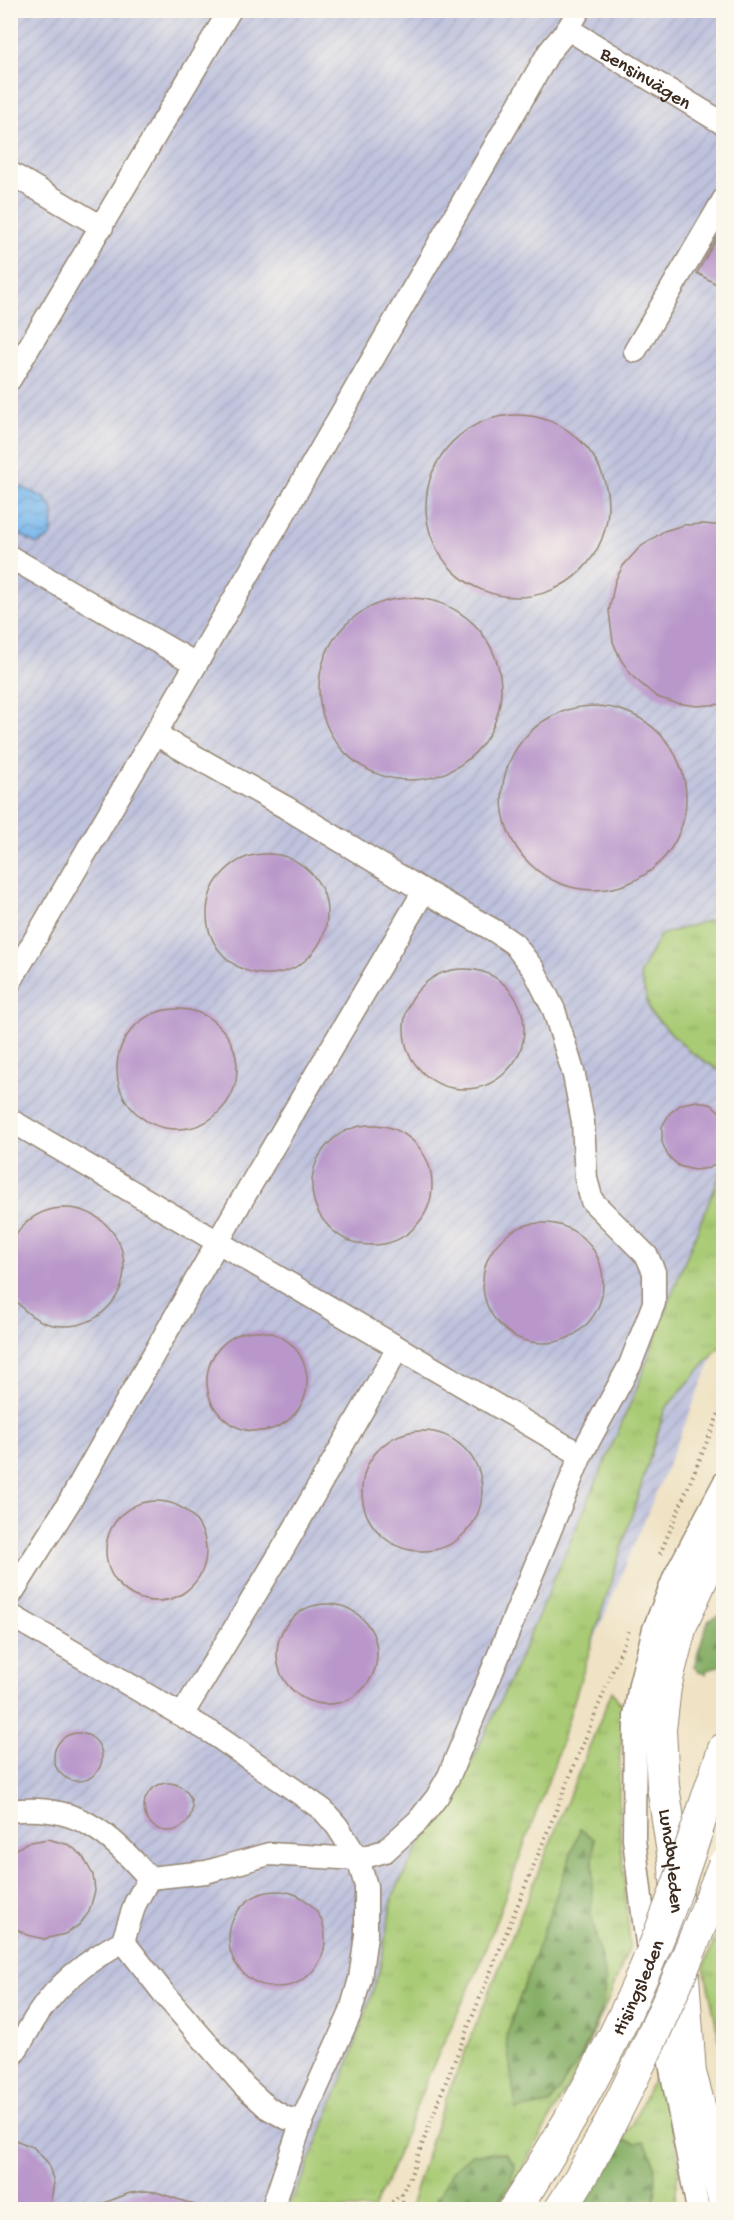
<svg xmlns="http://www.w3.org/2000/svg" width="734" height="2220" font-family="'Gochi Hand',sans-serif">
	<defs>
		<pattern id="industrial-furrows" width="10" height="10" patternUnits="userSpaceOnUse" patternTransform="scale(1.5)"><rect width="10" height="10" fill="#bfc2dd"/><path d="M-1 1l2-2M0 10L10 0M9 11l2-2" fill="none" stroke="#a5a7bd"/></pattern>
		<pattern id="grass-tufts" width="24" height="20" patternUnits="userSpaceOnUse" patternTransform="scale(1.5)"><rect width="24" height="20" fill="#a9cb74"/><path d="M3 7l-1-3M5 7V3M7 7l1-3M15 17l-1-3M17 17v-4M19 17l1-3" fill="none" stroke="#92ae64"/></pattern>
		<pattern id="forest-firs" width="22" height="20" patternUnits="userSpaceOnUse" patternTransform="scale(1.5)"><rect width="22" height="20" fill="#86af66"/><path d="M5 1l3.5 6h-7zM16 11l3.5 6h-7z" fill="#6f8f53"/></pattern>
		<pattern id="water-waves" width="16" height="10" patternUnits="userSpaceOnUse" patternTransform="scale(1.5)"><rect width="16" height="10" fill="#79b7ec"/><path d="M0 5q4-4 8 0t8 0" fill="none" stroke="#6495bf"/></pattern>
	</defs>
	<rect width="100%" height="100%" fill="#fbf7ec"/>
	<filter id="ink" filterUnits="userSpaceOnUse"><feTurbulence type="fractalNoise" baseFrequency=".0167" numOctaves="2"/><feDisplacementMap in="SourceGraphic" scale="12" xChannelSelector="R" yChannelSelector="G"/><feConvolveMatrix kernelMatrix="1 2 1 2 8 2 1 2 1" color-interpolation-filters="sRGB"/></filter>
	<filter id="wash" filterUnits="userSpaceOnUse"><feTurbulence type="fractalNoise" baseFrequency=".008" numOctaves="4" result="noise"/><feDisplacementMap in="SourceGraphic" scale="24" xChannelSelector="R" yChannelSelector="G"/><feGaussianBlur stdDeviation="1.35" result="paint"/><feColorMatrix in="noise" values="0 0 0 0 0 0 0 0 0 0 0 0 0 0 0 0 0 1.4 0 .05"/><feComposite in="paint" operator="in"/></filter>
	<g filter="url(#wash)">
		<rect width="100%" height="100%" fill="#f0e3c5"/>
		<path fill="url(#industrial-furrows)" d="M11,11H723V1333L373,2168L345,2209L11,2210Z"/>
		<path fill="url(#grass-tufts)" stroke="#727a49" stroke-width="1.5" fill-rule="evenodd" d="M710,920L723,928V1078L720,1071L689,1051L650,1012L640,974L660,935Z
			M723,1167V1343L665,1409L554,1765L478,1969L428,2077L386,2183L373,2209H286L304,2176L353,2052L380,1968L393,1895L430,1826L457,1794L515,1669L637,1388L680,1273Z
			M612,1691L625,1711L620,1753L619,1795L620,1835L630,1945L608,2000L574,2076L513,2185L496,2209H493L510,2184L453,2170L432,2209L409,2210L440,2113ZM580,1829L594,1839L591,1915L606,1982L601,2012L581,2057L541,1941Z
			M723,1917H724L723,2057L704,1967Z
			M662,2061L679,2163L674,2209H653L656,2192L644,2142L635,2143L624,2140Z"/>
		<path fill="url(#forest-firs)" stroke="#606c42" stroke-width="1.5" d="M723,1613V1665L707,1669L706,1674L699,1672L694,1666L708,1621Z
			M580,1829L594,1839L591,1915L606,1982L601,2012L581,2057L550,2104L516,2110L506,2036Z
			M624,2140L635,2143L644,2142C658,2161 656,2187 653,2209H581Z
			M505,2153L515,2165L510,2184L493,2209H432L453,2170L472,2154Z"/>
		<path fill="url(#water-waves)" stroke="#5a7085" stroke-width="1.5" d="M11,482L45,498L53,509L52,534L46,540L36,544L11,529Z"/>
		<g id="blocks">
			<path fill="#b997ca" d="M723,227V288L697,273Z
				M426 506a91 91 0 1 1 182 0a91 91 0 1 1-182 0Z
				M704,524L723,526V704L697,706L676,703L657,697L633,677L621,660L613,642L609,611L615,581L623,566L639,548L664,531L684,525Z
				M319 689a91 91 0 1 1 182 0a91 91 0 1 1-182 0Z
				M502 798a92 92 0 1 1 184 0a92 92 0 1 1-184 0Z
				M207 914a60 60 0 1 1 120 0a60 60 0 1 1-120 0Z
				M404 1029a60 60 0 1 1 120 0a60 60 0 1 1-120 0Z
				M117 1069a60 60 0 1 1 120 0a60 60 0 1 1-120 0Z
				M697,1101L712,1105L723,1115V1157L710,1168L694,1170L679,1166L668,1156L662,1142V1127L670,1113L682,1104Z
				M312 1185a60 60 0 1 1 120 0a60 60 0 1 1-120 0Z
				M6 1267a59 59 0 1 1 118 0a59 59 0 1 1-118 0Z
				M483 1283a60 60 0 1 1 120 0a60 60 0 1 1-120 0Z
				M207 1381a50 50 0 1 1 100 0a50 50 0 1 1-100 0Z
				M362 1491a60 60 0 1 1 120 0a60 60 0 1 1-120 0Z
				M106 1551a50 50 0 1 1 100 0a50 50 0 1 1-100 0Z
				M277 1654a50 50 0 1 1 100 0a50 50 0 1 1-100 0Z
				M54 1757a24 24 0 1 1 48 0a24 24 0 1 1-48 0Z
				M144 1807a24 24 0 1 1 48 0a24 24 0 1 1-48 0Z
				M48,1839L69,1845L82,1855L93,1875L95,1891L89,1912L79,1925L65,1934L44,1939L27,1935L10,1925V1854L26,1843Z
				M229 1939a48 48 0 1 1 96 0a48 48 0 1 1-96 0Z
				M10,2138L33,2147L48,2163L54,2183L49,2210H10Z
				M146,2191L156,2192L198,2206L197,2210H92L91,2208L130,2193Z"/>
		</g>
	</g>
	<g filter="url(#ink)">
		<use href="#blocks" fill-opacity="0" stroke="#968672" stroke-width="1.5"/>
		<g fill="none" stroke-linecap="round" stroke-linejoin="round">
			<defs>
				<g id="minor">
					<path id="s1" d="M568,29L724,124"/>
					<path d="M10,173L102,227"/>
					<path d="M635,351L724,199"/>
					<path d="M10,379L230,10"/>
					<path d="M10,557L196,664"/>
					<path d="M155,734L285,807L424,891L495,931L514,944L534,970L554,1010L574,1075L583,1122L586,1179L592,1201L647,1256L654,1272V1303L630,1365L581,1455"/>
					<path d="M10,982L278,524L549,52L568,29L579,10"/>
					<path d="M10,1120L581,1455L449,1776L437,1797L418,1821L385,1851L358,1859L269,1854L206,1872L149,1878L135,1904L123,1941C90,1959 59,1982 38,2014C29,2028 21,2044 10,2058"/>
					<path d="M10,1596L70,1501L240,1203L424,891"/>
					<path d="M10,1615L212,1733L299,1793L323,1810L337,1826L358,1859L366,1886V1935L360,1979L350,2014L302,2121L272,2210"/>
					<path d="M182,1715L284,1547L398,1348"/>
					<path d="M10,1811C76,1803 108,1832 149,1878"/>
					<path d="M123,1941L165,1995L244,2086L268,2108L286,2118L302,2121"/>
					<path d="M698,2210L669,2058L653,1988L642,1906L634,1839L635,1716L640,1684L654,1629L675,1576L724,1483"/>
				</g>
				<g id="highway">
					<path id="s2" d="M724,1529L681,1625L665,1687L660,1730L663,1786L675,1867L690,2073L724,2198"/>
					<path d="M717,1770L724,1749"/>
				</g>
			</defs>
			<use href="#minor" stroke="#968672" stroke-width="25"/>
			<use href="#highway" stroke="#968672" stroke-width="34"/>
			<path stroke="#968672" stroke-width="4" stroke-dasharray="1.5 4.5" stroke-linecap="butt" d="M660,1554L724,1401
				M402,2194L403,2210
				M383,2210L402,2193L410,2177L441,2094L630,1628"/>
			<use href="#minor" stroke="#fff" stroke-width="22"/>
			<use href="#highway" stroke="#fff" stroke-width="32"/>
			<defs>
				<g id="highway-bridge">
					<path id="s3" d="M514,2210C579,2112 633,2009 673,1899C689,1856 702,1813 717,1770"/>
					<path d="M560,2210C589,2166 613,2119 635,2073C668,2005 697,1936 724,1865"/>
				</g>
			</defs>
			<use href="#highway-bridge" stroke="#968672" stroke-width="34" stroke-linecap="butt"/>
			<use href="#highway-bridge" stroke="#fff" stroke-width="32"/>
		</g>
	</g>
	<g text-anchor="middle" stroke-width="4.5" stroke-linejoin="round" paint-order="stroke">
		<g font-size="20" fill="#3b2a1e" stroke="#fbf7ec">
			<text dy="7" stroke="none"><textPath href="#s1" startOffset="92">Bensinvägen</textPath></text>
			<text dy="7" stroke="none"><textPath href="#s2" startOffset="344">Lundbyleden</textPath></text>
			<text dy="7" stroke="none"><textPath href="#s3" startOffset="255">Hisingsleden</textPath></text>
		</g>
	</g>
	<rect width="734" height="2220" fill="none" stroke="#fbf7ec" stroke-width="36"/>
</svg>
